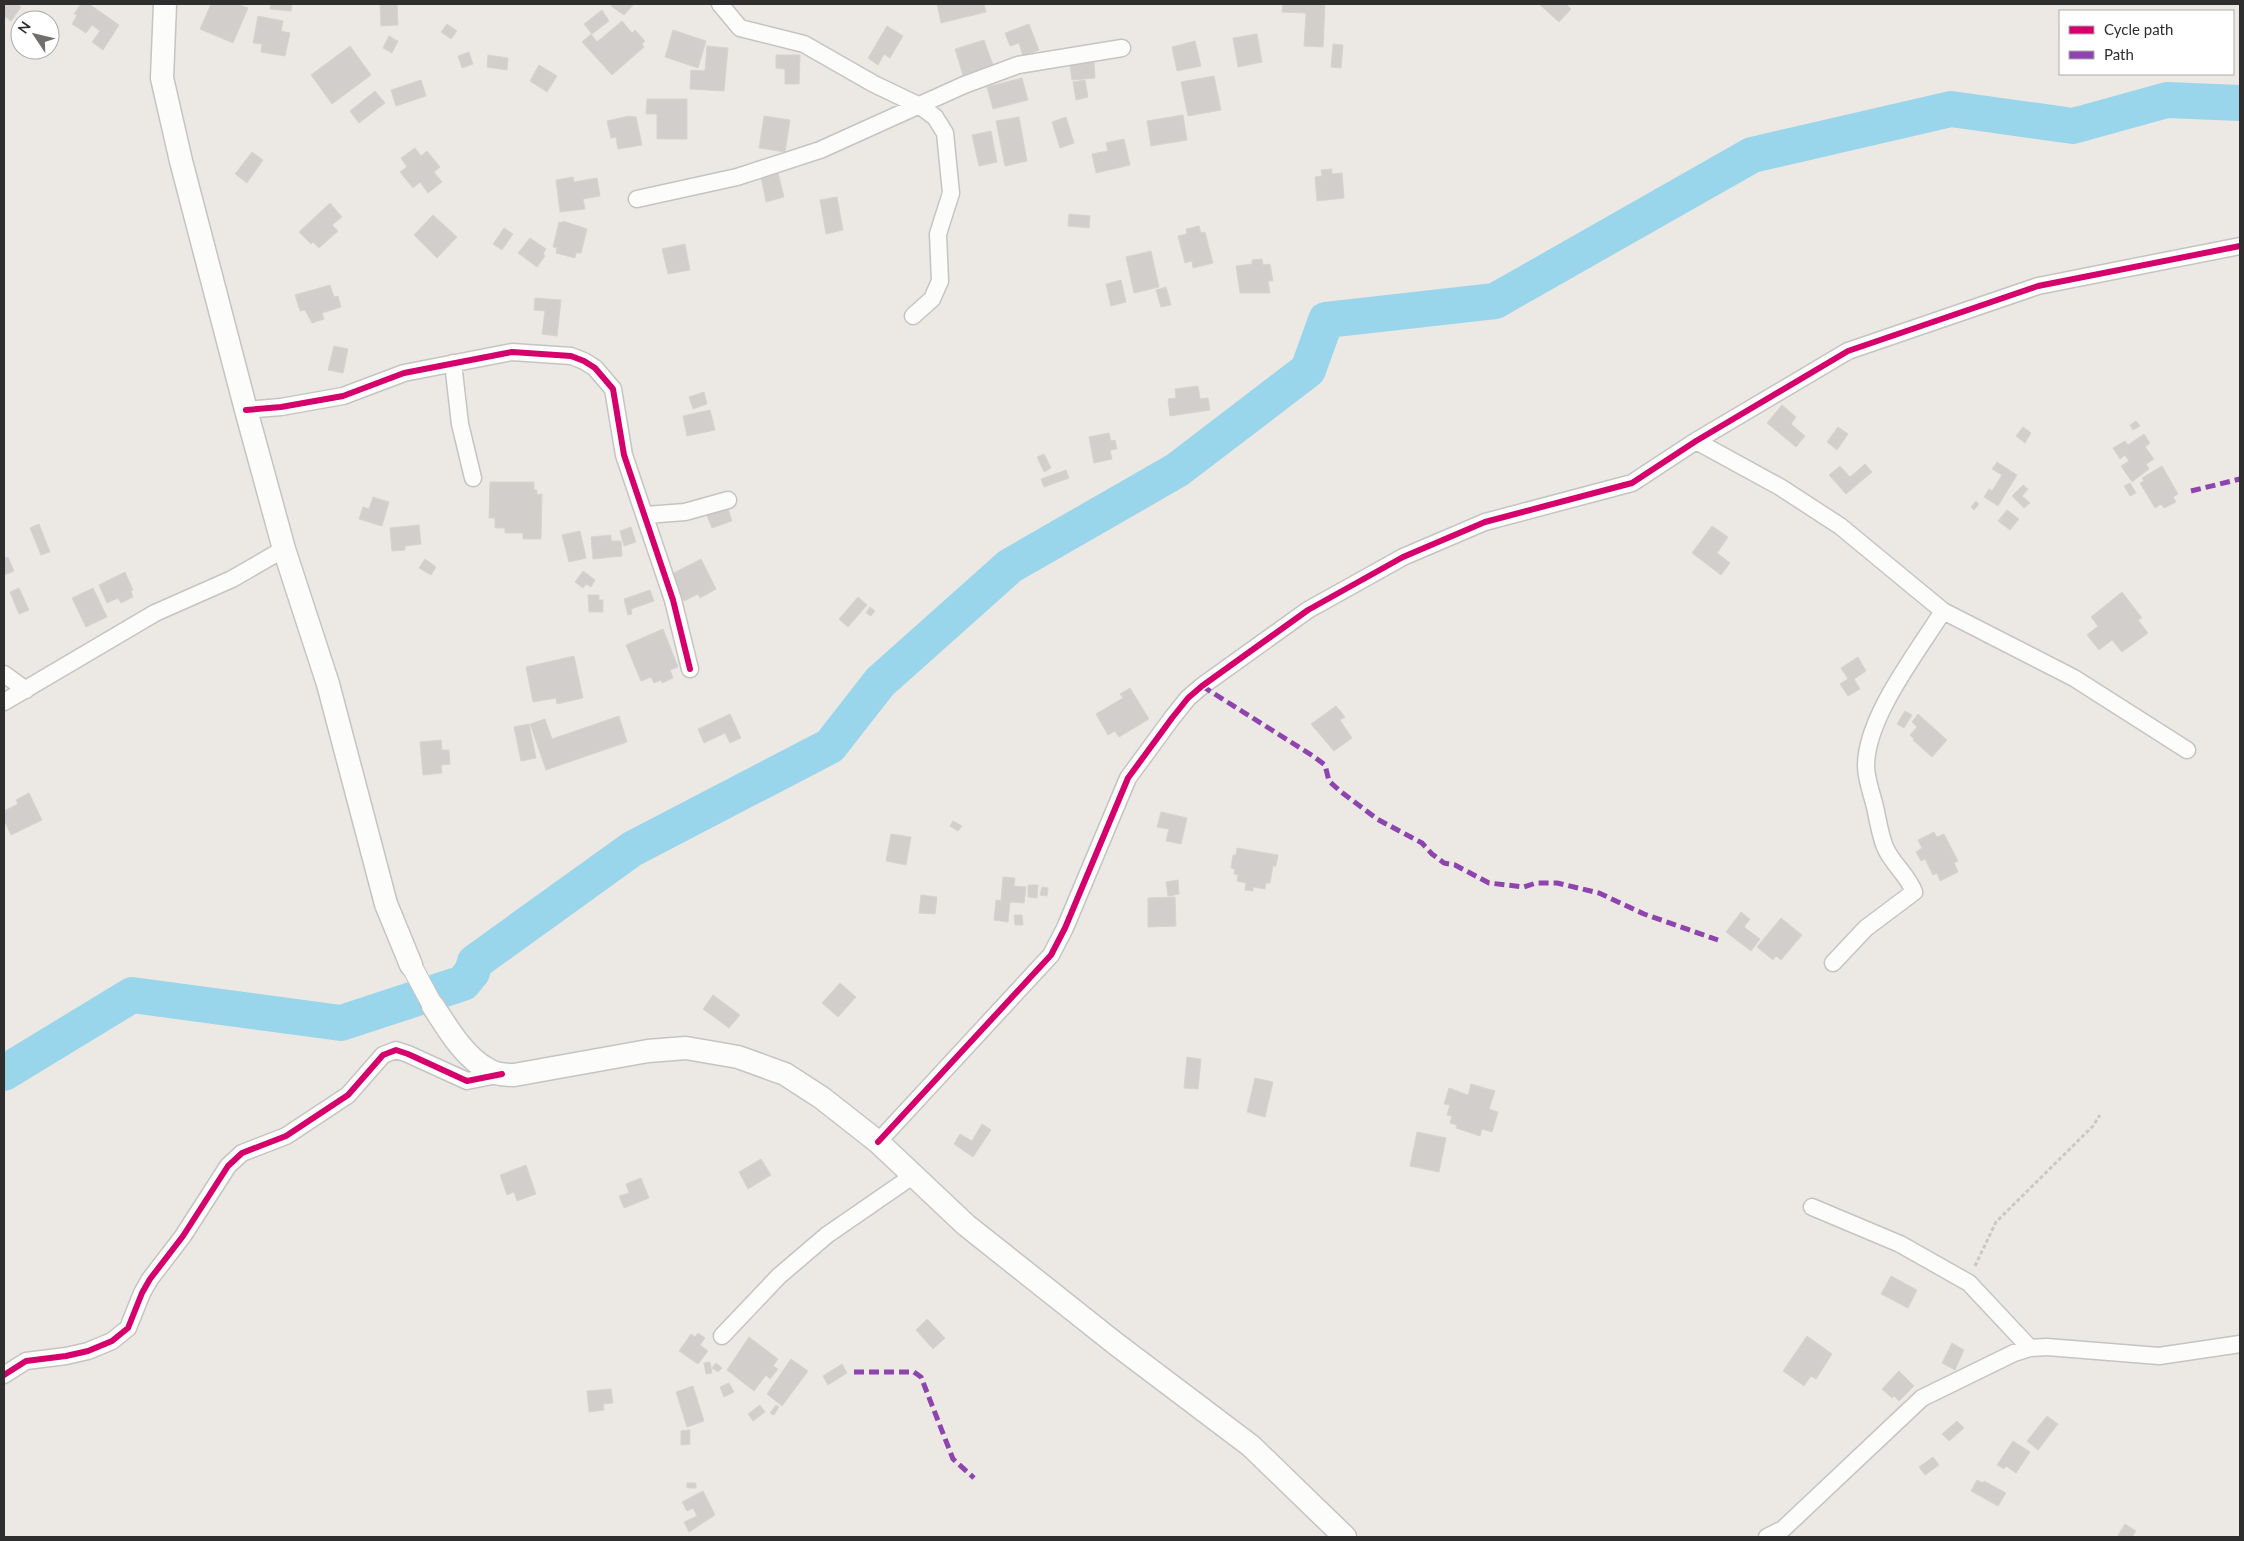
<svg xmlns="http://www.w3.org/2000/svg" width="2244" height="1541" font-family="Lato,sans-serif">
	<rect width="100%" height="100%" fill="#ece8e4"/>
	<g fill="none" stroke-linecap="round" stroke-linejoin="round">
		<path stroke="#99d6ec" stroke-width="36" d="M4,1073L132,995L341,1023L463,983L472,972L475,962L632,849L830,746L880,682L1010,566L1177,470L1308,370L1326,320L1495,301L1752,155L1951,109L2073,126L2167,100L2240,103"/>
	</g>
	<path fill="#d1cecb" stroke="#d7d4d0" d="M4,4H16L21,7L11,21L4,16Z
		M81,4H89L119,25L103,50L92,42L100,31L92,25L86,33L72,24L77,15L74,14Z
		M211,4H237L248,8L233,43L200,29Z
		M271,4H292L291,11L270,9Z
		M380,4H397L398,25L381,26Z
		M612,4H634L624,15L611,6Z
		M937,4H984L986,12L941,23Z
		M1283,4H1325L1323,47L1304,46L1306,13L1282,12Z
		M1539,4H1566L1571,9L1559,22Z
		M602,10L609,21L592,34L584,24Z
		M258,16L283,21L281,31L290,33L285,56L261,52L262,44L253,43Z
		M622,21L632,33L635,30L645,41L642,44L644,47L612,75L582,42L591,34L597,42Z
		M447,24L457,31L451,39L441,32Z
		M1029,24L1039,50L1023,56L1019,43L1010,46L1005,33Z
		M887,26L903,36L890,58L884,54L878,65L868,58Z
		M673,30L706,41L698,68L665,57Z
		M1257,34L1262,62L1238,67L1233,38Z
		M389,36L398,41L392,53L383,48Z
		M984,40L993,65L963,75L955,49Z
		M1195,41L1201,66L1177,71L1172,47Z
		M1333,44L1343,45L1341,68L1331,67Z
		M350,46L371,75L332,104L311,75Z
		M707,46L728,48L724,91L690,89L691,70L705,71Z
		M469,52L473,64L462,68L458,56Z
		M488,55L508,58L507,70L487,67Z
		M776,55H800L799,84H785V69L776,68Z
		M1094,62L1095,78L1072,80L1070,65Z
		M539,65L557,76L547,92L530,81Z
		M1214,76L1221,110L1188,116L1181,82Z
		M1022,78L1028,100L993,109L987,87Z
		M421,80L426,96L396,106L391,90Z
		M1085,80L1088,97L1076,100L1073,82Z
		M375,91L385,103L359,123L350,111Z
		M647,99H687V139H657V114H646Z
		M1183,115L1187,140L1151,146L1147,121Z
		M629,116L636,117L642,145L618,149L616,137L611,138L607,121Z
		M764,116L790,120L785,152L759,148Z
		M1019,117L1027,161L1005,166L996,121Z
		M1066,117L1074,143L1060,148L1052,122Z
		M991,131L997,162L979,166L972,135Z
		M1124,139L1130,165L1096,173L1092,154L1108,151L1106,143Z
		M415,148L421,156L427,151L440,167L434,172L442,182L428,193L420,182L413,188L400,172L407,167L401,158Z
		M252,152L263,160L247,183L235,174Z
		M1332,169V174L1342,173L1344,198L1317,201L1315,177L1322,176L1321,170Z
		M778,173L784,197L766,202L761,177Z
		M573,177L574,182L597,178L600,196L583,199L585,209L560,212L556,180Z
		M837,197L843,230L826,234L820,200Z
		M330,203L342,217L332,225L338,231L319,248L313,242L311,244L299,232Z
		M1069,214L1090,216L1089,228L1068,226Z
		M433,215L457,237L437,258L414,235Z
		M563,221L587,229L581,253H576L575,258L556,253L557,248L553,247L559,222L563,223Z
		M1199,226L1201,233L1205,232L1213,263L1193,268L1192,261L1185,263L1178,236L1187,234L1186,229Z
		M504,228L513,234L502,250L493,244Z
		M530,238L546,249L543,254L545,256L537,267L518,253Z
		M685,244L690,270L668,274L662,249Z
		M1151,251L1159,287L1134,293L1126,257Z
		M1262,259L1263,265L1270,264L1273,281H1268L1270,293H1240L1236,266L1252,264V260Z
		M1121,280L1126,302L1111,306L1106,284Z
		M330,285L334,297L338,296L341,307L322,313L324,319L312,323L305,310L300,311L295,295Z
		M1166,287L1171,305L1161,307L1156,290Z
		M535,298L561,300L557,336L542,334L545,311L534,310Z
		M334,346L348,349L343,373L328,370Z
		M1198,386L1200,399L1208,398L1210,410L1170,416L1168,399L1176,398L1175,389Z
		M704,392L707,404L693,409L689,397Z
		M1782,405L1796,417L1791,424L1805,436L1796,447L1767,423Z
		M710,410L715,430L687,436L683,416Z
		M2136,421L2140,426L2133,430L2130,425Z
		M1838,427L1848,434L1837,450L1827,442Z
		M2023,427L2031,433L2025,443L2016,436Z
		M1109,433L1111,441L1115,440L1117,449L1110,450L1112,459L1094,463L1089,437Z
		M2144,434L2150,443L2145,447L2154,459L2146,464L2149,469L2132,482L2121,466L2129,461L2125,455L2120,459L2113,448L2125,441L2128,445Z
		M1044,454L1051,468L1044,472L1037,457Z
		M1997,462L2017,475L1998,506L1984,497L1989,489L1992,491L2002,475L1992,469Z
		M1865,464L1872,472L1846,494L1829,475L1840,466L1850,477Z
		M2162,466L2178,494L2173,497L2176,502L2164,508L2161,504L2155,508L2140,483L2144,481L2142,478Z
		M1066,470L1069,478L1044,487L1041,479Z
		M490,482H534V490H537V495L542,494L541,539H523V533H505V528H495V518H489Z
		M2130,483L2136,493L2130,496L2124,486Z
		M2023,485L2028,489L2022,496L2030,503L2024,508L2012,496Z
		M373,497L389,502L382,526L359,519L363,507L369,509Z
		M1976,501L1979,504L1974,510L1971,507Z
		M727,505L732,521L712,528L706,513Z
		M2007,510L2019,519L2010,530L1998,521Z
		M39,524L50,552L41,555L30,528Z
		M419,525L421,544L405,546V550L392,551L390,528Z
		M1712,526L1728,537L1717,553L1730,563L1721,575L1692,553Z
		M631,527L636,542L624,546L620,531Z
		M580,531L586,558L569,562L562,535Z
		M611,535V541H621L622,556L593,559L591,537Z
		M8,557L14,571L4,575V559Z
		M425,559L436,567L431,575L419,568Z
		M701,559L716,589L700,598L698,594L684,601L670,575Z
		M583,571L595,580L591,587L586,584L583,588L575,582Z
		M125,572L133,590L131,591L133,597L121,603L118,598L107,603L99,585Z
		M19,588L29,610L19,614L10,592Z
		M93,588L107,617L86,627L72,598Z
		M650,590L654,601L631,609L632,614L628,615L624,599Z
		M2122,592L2142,618L2138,620L2148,633L2122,652L2112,640L2099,650L2087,635L2098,626L2091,617Z
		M588,595H599V600H603V612H589Z
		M858,597L867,605L848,627L839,619Z
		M870,607L875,611L871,616L866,613Z
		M663,629L678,667L670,670L673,678L662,683L661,680L654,683L651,677L641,681L626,645Z
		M574,656L583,698L557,704L556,698L533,702L526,667Z
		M1858,657L1866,671L1854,679L1860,689L1848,696L1840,684L1848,679L1841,668Z
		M1130,688L1149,719L1119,737L1115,731L1108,735L1096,714L1123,698L1120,694Z
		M1336,706L1345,717L1340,720L1352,738L1334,751L1311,724Z
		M1905,711L1912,715L1904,728L1897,724Z
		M730,714L741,738L730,743L725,733L704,743L698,729Z
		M1918,714L1947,740L1932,757L1913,740L1914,739L1910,735L1917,727L1912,722Z
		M619,716L627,742L546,770L530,724L545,719L552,739Z
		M529,724L536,758L521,761L514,727Z
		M441,740L442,750H449L450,764L441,765L442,773L423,775L420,742Z
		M29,793L42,820L11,835L4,820V811L18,804L16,800Z
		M1161,812L1187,818L1181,844L1166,841L1169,829L1157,827Z
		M953,821L962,826L958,831L950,826Z
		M1934,832L1937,837L1944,834L1958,861L1954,863L1958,872L1940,881L1937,873L1933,875L1925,859L1921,861L1916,852L1922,848L1918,840Z
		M891,834L911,837L906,865L886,861Z
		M1237,848L1278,855L1276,866H1273L1270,883H1266L1265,889L1253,887V891L1245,890L1246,883L1237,881L1238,875L1234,874L1235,869L1231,868L1233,855H1236Z
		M1003,877L1015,878L1014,886L1026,887L1024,903L1010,902L1008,922L994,920L996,900L1001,901Z
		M1178,880L1179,894L1168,896L1166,882Z
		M1028,885H1038L1037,898L1028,897Z
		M1042,887L1048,888L1047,896L1040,895Z
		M921,895L937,897L935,914L919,913Z
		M1175,897L1176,926L1148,927V898Z
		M1741,912L1750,919L1744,927L1760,939L1751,951L1726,932Z
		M1014,915H1022L1023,925H1015Z
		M1781,918L1802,935L1781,960L1776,956L1773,960L1757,947Z
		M840,983L856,997L838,1017L822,1003Z
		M713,995L740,1015L729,1028L703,1009Z
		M1187,1057L1201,1059L1198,1089L1184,1088Z
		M1255,1078L1273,1082L1265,1117L1247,1112Z
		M1471,1084L1495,1091L1489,1109L1498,1112L1492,1132L1482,1129L1480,1136L1456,1128L1457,1125L1450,1123L1452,1116L1447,1115L1450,1105L1444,1104L1449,1088L1468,1095Z
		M982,1124L991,1130L973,1157L954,1144L960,1134L972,1141Z
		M1417,1132L1446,1138L1439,1172L1410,1166Z
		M761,1159L771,1175L748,1189L739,1172Z
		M526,1165L536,1194L517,1201L514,1192L507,1195L500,1175Z
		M641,1178L649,1198L624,1208L619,1196L629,1193L626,1184Z
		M1891,1276L1917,1290L1908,1308L1881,1294Z
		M927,1319L945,1338L933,1349L916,1330Z
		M698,1333L705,1338L700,1345L708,1351L698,1364L679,1351L691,1334L695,1337Z
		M1807,1336L1832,1354L1816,1379L1811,1376L1804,1386L1783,1371Z
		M749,1337L778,1359L773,1366L778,1369L770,1379L766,1375L754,1391L727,1370Z
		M1952,1343L1964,1350L1955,1370L1942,1363Z
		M791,1359L808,1371L782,1406L767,1394Z
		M710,1362L712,1373L706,1374L704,1363Z
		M716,1363L722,1368L718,1372L712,1368Z
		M842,1364L847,1373L828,1385L823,1376Z
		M1899,1371L1914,1386L1899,1401L1894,1396L1892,1398L1882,1389Z
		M729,1383L734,1392L724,1397L720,1387Z
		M693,1386L704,1421L687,1427L676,1392Z
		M611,1389L613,1403L603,1404L604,1410L589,1412L587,1391Z
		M760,1405L765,1412L753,1421L748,1414Z
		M776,1405L779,1407L774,1415L770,1413Z
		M2047,1416L2058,1424L2038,1450L2027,1441Z
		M1957,1421L1964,1428L1949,1441L1942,1434Z
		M690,1430V1444L681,1445V1431Z
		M2013,1441L2030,1452L2016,1473L2006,1466L2004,1469L1997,1465Z
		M1933,1457L1939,1465L1925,1475L1919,1467Z
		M1977,1480L1983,1483L1984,1481L2006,1493L1998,1506L1971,1491Z
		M687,1483H696V1488H687Z
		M703,1491L715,1515L689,1532L684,1522L697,1516L693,1508L687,1511L682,1502Z
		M2125,1524L2136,1531L2132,1537H2117Z"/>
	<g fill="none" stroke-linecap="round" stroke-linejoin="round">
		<defs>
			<path id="minor" d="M720,4L740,28L804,44L874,84L920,106L935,117L945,133L951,193L938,234L940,281L932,299L913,316
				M637,199L737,177L820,150L964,85L1018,65L1122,48
				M453,363L460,424L473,478
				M246,410L281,407L343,396L404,373L512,352L571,356L584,361L595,368L613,389L624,455L673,600L690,669
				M1696,441L1780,487L1840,526L1943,611L2074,678L2187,750
				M646,515L685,512L728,500
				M4,674L26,690
				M4,702L155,613L232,579L284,549
				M1833,963L1866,928L1914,892C1908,875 1892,864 1885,847C1880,835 1878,820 1875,807C1872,794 1866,779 1866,766C1866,717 1917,653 1943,611
				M878,1142L1051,955L1065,928L1128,778L1172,718L1188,698L1202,686L1308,610L1403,557L1485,522L1632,483L1696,441L1848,351L2038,286L2240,246
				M1812,1207L1900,1244L1969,1283L2030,1348
				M722,1336L779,1276L827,1235L914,1175
				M4,1375L26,1361L66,1356L88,1351L112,1341L128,1328L142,1293L150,1279L183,1236L228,1166L242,1153L286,1136L348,1095L383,1055L396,1050L408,1054L467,1081L502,1074
				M1767,1537L1783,1529L1922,1398L2014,1353L2030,1348L2047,1347L2159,1356L2240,1344"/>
			<path id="tertiary" d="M411,965L433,1006"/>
			<path id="secondary" d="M165,4L162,78L181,161L246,410L284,549L328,684L386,904L411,965
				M433,1006C447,1027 463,1056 487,1069C494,1074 505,1075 514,1075L648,1051L686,1048L738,1057L785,1074L822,1098L878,1142L966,1225L1116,1344L1251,1446L1345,1537"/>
		</defs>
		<use href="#minor" stroke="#c5c4c5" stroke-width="19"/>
		<use href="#tertiary" stroke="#c5c4c5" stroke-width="22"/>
		<use href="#secondary" stroke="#c5c4c5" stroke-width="25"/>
		<path stroke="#c9c9c8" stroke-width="3" stroke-dasharray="4 2.5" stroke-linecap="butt" d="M1975,1266L1996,1222L2093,1126L2100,1115"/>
		<use href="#minor" stroke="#fcfcfb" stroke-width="16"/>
		<use href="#tertiary" stroke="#fcfcfb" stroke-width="20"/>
		<use href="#secondary" stroke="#fcfcfb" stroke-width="22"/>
		<path stroke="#8e44ad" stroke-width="5" stroke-dasharray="10 5" stroke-linecap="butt" d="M2191,491L2240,479
			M1202,686L1313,756L1325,765L1329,781L1340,791L1377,819L1422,843L1432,854L1444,863L1455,865L1489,883L1524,887L1536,883H1557L1599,893L1644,914L1718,940
			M854,1372H914L921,1377L953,1459L974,1478"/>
		<defs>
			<path id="cycleway" d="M246,410L281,407L343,396L404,373L512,352L571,356L584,361L595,368L613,389L624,455L673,600L690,669
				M878,1142L1051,955L1065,928L1128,778L1172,718L1188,698L1202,686L1308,610L1403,557L1485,522L1632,483L1696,441L1848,351L2038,286L2240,246
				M4,1375L26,1361L66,1356L88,1351L112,1341L128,1328L142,1293L150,1279L183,1236L228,1166L242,1153L286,1136L348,1095L383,1055L396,1050L408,1054L467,1081L502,1074"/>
		</defs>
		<use href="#cycleway" stroke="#fff" stroke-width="9"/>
		<use href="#cycleway" stroke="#d6006c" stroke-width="6"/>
	</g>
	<rect width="2244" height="1541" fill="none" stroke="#2e2e2e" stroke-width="10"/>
	<rect x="2059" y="10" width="175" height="65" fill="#ffffff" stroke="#ababab"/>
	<rect x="2069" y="26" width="25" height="8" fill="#d6006c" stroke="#ababab"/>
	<text x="2104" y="35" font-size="15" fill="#2e2e2e">Cycle path</text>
	<rect x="2069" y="51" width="25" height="8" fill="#8e44ad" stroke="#ababab"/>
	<text x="2104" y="60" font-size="15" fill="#2e2e2e">Path</text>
	<g transform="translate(35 35) rotate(305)"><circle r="24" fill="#ffffff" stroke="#ababab"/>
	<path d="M0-4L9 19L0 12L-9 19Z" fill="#706f6e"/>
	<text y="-8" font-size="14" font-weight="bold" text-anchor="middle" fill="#2e2e2e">N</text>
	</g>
</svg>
